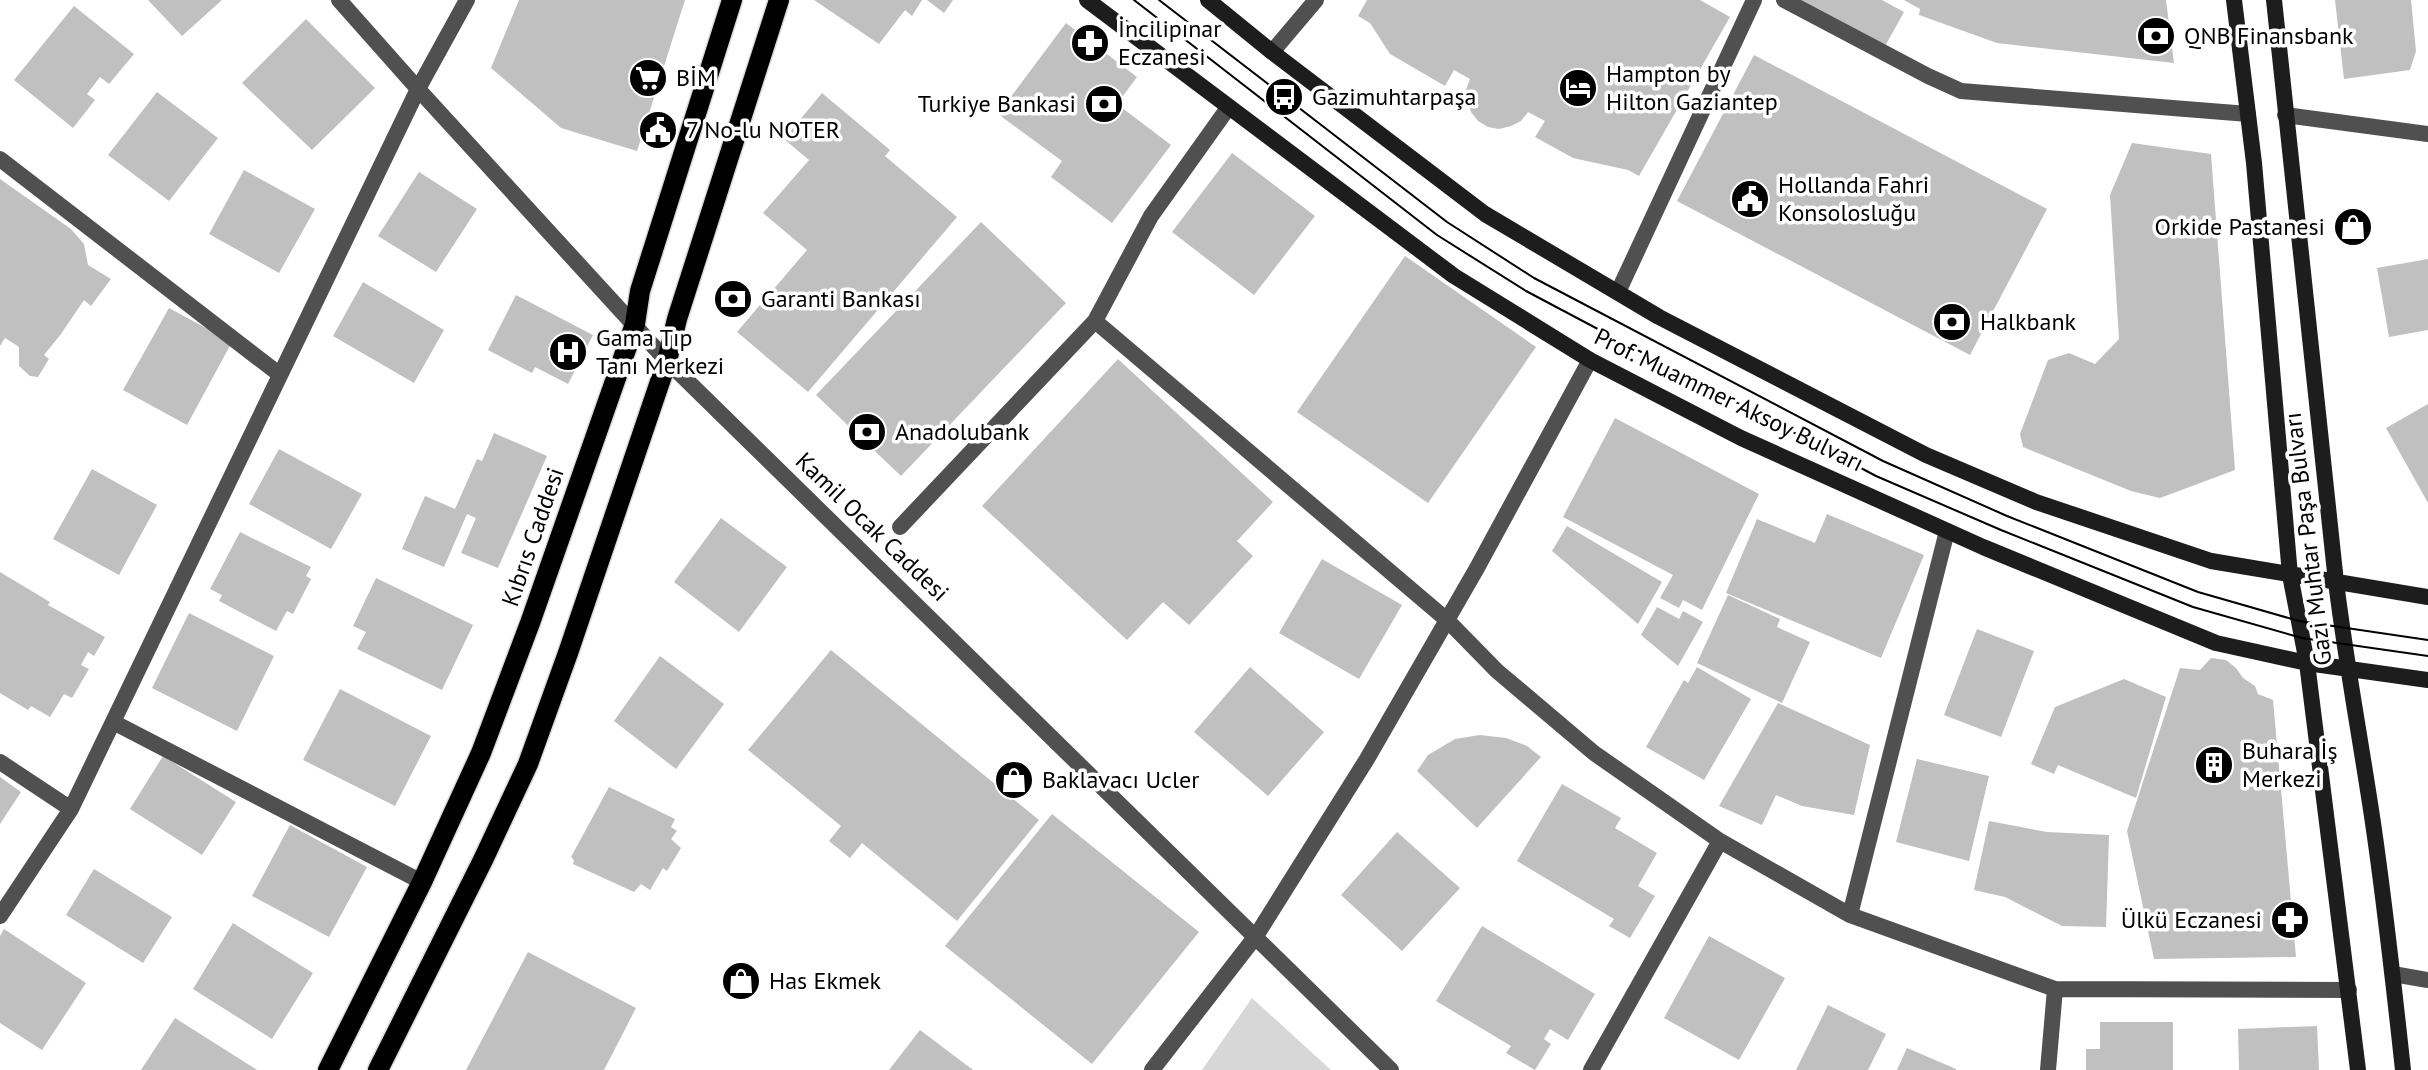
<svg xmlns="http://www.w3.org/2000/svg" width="2428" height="1070" font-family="'PT Sans',sans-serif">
	<rect width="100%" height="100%" fill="#fff"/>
	<path fill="#d7d7d7" d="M1252,998L1331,1070H1202Z"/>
	<path fill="#c0c0c0" d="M148,0H222L182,36Z
		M519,0H685L637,151L561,128L491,68Z
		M814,0H922L912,16L905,10L879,44Z
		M927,0H953L944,13Z
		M1367,0H1700L1730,17L1639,176L1628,170L1573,158L1535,137L1545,121L1528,112L1521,121L1511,126L1499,129L1488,127L1478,121L1471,112L1467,101L1466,90L1470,79L1454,70L1445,86L1390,54L1370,23L1358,16Z
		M1800,0H1882L1904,12L1884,48Z
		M1904,0H2166L2174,63L1997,43L1919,15L1920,9Z
		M2335,0H2411L2416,51L2410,70L2344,79Z
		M74,6L134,54L109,84L100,77L87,94L95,100L73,128L14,80Z
		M306,19L375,88L312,150L242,83Z
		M1066,23L1137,77L1117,104L1171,145L1112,223L1051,177L1062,161L998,114Z
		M1754,55L2047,209L1970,355L1677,201Z
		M157,92L218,138L169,201L108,155Z
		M822,93L890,150L885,156L957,217L808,392L737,332L807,250L763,213L809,160L784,139Z
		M2132,143L2211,154L2235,470L2160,498L2131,491L2023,447L2020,434L2048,360L2069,353L2095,364L2119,339L2110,195Z
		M1232,153L1315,216L1254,295L1172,232Z
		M244,170L315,209L279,273L209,234Z
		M419,172L477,209L436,272L378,236Z
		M0,179L71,229L84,244L88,265L111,279L91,306L84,300L61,334L44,355L49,359L38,377L30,376L19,366V347L5,338L0,346Z
		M981,222L1066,303L901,476L816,395Z
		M1405,256L1536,347L1428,503L1297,412Z
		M2428,259V330L2389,337L2377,268Z
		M363,282L444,330L414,383L333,336Z
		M516,295L593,335L568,384L535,367L532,373L488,350Z
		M169,308L232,342L187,425L123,390Z
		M1118,359L1273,502L1237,541L1253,556L1189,625L1163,602L1127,640L982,506Z
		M2428,404V503L2386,428Z
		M1615,418L1759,494L1702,610L1683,600L1679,608L1660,598L1673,575L1563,517Z
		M494,433L547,456L498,568L461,553L476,518L467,514L444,567L402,549L425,496L455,509L477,459L482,461Z
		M279,449L362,494L331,549L249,504Z
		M92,469L157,505L119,575L53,539Z
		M1827,514L1924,555L1881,658L1726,593L1757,519L1815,543Z
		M721,518L787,567L739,632L674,582Z
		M1567,526L1662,582L1638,624L1552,551Z
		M240,532L311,567L306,576L311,579L293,614L287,611L276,631L219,601L222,595L210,589Z
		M1322,559L1402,605L1359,679L1279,633Z
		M0,572L50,602L48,605L105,637L94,656L88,652L81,665L89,669L72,698L64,694L50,717L31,706L28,710L0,693Z
		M376,578L473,625L442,690L357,649L366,632L353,626Z
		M1728,595L1780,619L1777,627L1810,642L1782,703L1697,663Z
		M1657,607L1679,619L1683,611L1703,622L1678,666L1641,635Z
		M189,613L274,656L237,731L152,688Z
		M1977,629L2034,651L2001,737L1944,715Z
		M831,650L1039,820L957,921L862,843L850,858L829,841L841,826L748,750Z
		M660,656L724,704L676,769L614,721Z
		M2211,658L2226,660L2236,668L2243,678L2255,686L2258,694L2273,700L2296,957L2154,959L2127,831L2180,668L2200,670Z
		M1250,667L1324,732L1268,796L1194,732Z
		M1697,667L1751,699L1704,780L1646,747L1684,680L1688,683Z
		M2124,679L2166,697L2136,798L2058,765L2054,774L2031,764L2055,707Z
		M340,689L431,736L395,806L303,760Z
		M1778,703L1870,745L1854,815L1802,806L1776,795L1762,825L1719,806Z
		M1480,735L1506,738L1527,746L1541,757L1477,828L1417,771L1428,755L1455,739Z
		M163,756L236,802L202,855L130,809Z
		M1917,759L1989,776L1969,861L1896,842Z
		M0,777L21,792L0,824Z
		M1562,784L1621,818L1615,828L1657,853L1638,886L1655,896L1630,938L1609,926L1614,919L1517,861Z
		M609,787L675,819L671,827L677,831L671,839L681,848L667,871L663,868L650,890L641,884L634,892L573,864L574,860L571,857Z
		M1052,814L1199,932L1092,1064L945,946Z
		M1989,821L2047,832L2109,835L2106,927L2062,926L2005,897L1974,890Z
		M290,825L367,867L329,937L252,896Z
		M1397,832L1460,888L1402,951L1341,895Z
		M94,869L172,917L143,963L66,915Z
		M233,923L313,973L272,1039L193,989Z
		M1482,926L1595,994L1568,1040L1550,1029L1544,1039L1551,1044L1535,1070L1506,1053L1511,1046L1436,1001Z
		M4,929L86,983L42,1050L0,1023V936Z
		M1709,936L1785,978L1739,1060L1664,1018Z
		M528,952L636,1008L604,1070H466Z
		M1828,1005L1886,1034L1868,1070H1796Z
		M175,1018L257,1070H141Z
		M2100,1022H2173V1070H2086V1049H2100Z
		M2317,1026L2319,1070H2239L2238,1029Z
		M920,1030L973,1070H889Z
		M1907,1048L1956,1069V1070H1897Z"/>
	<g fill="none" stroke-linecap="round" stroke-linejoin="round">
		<defs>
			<path id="primary" d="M328,1070L422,882L481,753L530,623L635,324L640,291L732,0
				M378,1070L483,860L528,764L568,653L667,361L677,319L779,0"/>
		</defs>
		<use href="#primary" stroke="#dbdbdb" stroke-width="23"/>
		<path stroke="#505050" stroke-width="16" d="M1784,0L1928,76L1961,91L2248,114
			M1272,52L1316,0
			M2285,115L2428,134
			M0,159L279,374
			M1618,292L1754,0
			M1095,321L1447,620L1497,671L1594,753L1720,841L1850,915L2055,989L2349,990
			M900,527L1095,321L1151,216L1228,108
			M113,722L422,882
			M0,762L71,809
			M1850,915L1947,531
			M0,916L71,809L418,89L467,0
			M1152,1070L1256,936L1367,759L1477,568L1590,360
			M1591,1070L1720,841
			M2048,1070L2055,989"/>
		<path stroke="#505050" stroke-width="16" d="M339,0L418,89L667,361L1391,1070
			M2393,974L2428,980"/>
		<path stroke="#1d1d1d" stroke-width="16" d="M1087,0L1454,276L1590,360L1741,438L1983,547L2216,643L2307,663L2428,680
			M1208,0L1272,52L1485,214L1659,317L1926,455L2036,502L2211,561L2428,597
			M2234,0L2254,163L2290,575L2307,663L2358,1070
			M2274,0L2336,582C2346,663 2361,742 2373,823C2385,905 2394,987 2403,1070"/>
		<use href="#primary" stroke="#000" stroke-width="20"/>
		<path stroke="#000" stroke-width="2" d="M1134,0L1437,235L1526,291L1876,476L2001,530L2193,607L2302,638L2428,656
			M1159,0L1447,222L1534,278L1883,461L2007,516L2198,592L2299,621L2428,640"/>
	</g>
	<defs>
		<symbol id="bank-disc" viewBox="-11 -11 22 22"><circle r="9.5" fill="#000" stroke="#fff"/><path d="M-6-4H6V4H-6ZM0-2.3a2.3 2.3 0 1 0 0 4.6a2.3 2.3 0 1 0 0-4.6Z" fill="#fff"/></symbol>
		<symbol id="pharmacy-disc" viewBox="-11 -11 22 22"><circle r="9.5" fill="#000" stroke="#fff"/><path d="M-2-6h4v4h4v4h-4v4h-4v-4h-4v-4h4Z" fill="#fff"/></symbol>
		<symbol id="supermarket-disc" viewBox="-11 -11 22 22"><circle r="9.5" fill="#000" stroke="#fff"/><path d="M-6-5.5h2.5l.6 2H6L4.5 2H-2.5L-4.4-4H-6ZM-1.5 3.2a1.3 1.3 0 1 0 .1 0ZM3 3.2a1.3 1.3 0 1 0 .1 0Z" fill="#fff"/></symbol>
		<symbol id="hotel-disc" viewBox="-11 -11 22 22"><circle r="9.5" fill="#000" stroke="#fff"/><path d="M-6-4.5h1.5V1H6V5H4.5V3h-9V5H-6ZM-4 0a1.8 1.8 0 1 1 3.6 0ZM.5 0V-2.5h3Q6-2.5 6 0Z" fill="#fff"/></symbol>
		<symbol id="bus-disc" viewBox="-11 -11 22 22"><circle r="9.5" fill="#000" stroke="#fff"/><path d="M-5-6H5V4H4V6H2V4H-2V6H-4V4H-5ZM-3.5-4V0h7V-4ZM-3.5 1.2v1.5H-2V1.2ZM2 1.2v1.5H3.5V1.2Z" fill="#fff"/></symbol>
		<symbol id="civic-disc" viewBox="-11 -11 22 22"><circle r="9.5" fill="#000" stroke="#fff"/><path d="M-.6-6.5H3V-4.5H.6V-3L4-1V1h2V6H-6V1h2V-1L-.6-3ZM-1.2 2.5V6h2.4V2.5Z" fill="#fff"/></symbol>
		<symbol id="shop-disc" viewBox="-11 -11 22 22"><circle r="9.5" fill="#000" stroke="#fff"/><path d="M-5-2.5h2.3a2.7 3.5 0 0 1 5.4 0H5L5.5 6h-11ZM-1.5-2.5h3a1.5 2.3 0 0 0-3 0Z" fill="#fff"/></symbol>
		<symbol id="hospital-disc" viewBox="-11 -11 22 22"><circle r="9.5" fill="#000" stroke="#fff"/><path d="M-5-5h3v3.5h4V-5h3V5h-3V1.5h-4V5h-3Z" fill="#fff"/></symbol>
		<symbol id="building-disc" viewBox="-11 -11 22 22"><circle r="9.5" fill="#000" stroke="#fff"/><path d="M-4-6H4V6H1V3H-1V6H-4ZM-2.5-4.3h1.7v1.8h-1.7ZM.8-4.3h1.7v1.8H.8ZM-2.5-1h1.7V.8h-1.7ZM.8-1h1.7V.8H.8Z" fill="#fff"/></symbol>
	</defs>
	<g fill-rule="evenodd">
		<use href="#bank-disc" x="2134" y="14" width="44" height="44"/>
		<use href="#pharmacy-disc" x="1068" y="21" width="44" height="44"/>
		<use href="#supermarket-disc" x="626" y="56" width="44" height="44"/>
		<use href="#hotel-disc" x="1556" y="66" width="44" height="44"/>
		<use href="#bus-disc" x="1262" y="75" width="44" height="44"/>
		<use href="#bank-disc" x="1082" y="82" width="44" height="44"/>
		<use href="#civic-disc" x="636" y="108" width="44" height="44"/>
		<use href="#civic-disc" x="1728" y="177" width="44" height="44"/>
		<use href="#shop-disc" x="2331" y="205" width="44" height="44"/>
		<use href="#bank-disc" x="711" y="277" width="44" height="44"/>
		<use href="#bank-disc" x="1930" y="300" width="44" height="44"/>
		<use href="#hospital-disc" x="546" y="330" width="44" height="44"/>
		<use href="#bank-disc" x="845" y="410" width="44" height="44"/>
		<use href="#building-disc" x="2192" y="743" width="44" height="44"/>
		<use href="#shop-disc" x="992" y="758" width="44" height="44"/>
		<use href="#pharmacy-disc" x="2268" y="898" width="44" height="44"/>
		<use href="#shop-disc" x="719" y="959" width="44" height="44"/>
	</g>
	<g text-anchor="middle" stroke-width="7" stroke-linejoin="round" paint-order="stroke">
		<g font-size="24" fill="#000" stroke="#fff" text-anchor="start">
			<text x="1118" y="37">İncilipınar<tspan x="1118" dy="28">Eczanesi</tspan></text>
			<text x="2184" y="44">QNB Finansbank</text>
			<text x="1606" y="82">Hampton by<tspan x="1606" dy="28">Hilton Gaziantep</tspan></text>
			<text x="676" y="86">BİM</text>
			<text x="1312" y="105">Gazimuhtarpaşa</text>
			<text x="1076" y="112" text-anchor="end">Turkiye Bankasi</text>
			<text x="686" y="138">7 No-lu NOTER</text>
			<text x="1778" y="193">Hollanda Fahri<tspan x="1778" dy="28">Konsolosluğu</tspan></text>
			<text x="2325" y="235" text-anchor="end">Orkide Pastanesi</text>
			<text x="761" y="307">Garanti Bankası</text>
			<text x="1980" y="330">Halkbank</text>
			<text x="596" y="346">Gama Tıp<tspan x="596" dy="28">Tanı Merkezi</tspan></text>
			<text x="895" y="440">Anadolubank</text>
			<text x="2242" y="759">Buhara İş<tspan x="2242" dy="28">Merkezi</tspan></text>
			<text x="1042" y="788">Baklavacı Ucler</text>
			<text x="2262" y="928" text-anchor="end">Ülkü Eczanesi</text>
			<text x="769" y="989">Has Ekmek</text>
		</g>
		<g font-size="24" fill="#000" stroke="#fff">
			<text transform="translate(1729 400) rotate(26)" y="8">Prof. Muammer Aksoy Bulvarı</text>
			<text transform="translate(872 527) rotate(44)" y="8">Kamil Ocak Caddesi</text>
			<text transform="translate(533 537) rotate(-71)" y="8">Kıbrıs Caddesi</text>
			<text transform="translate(2308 539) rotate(-97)" y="8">Gazi Muhtar Paşa Bulvarı</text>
		</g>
	</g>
</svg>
